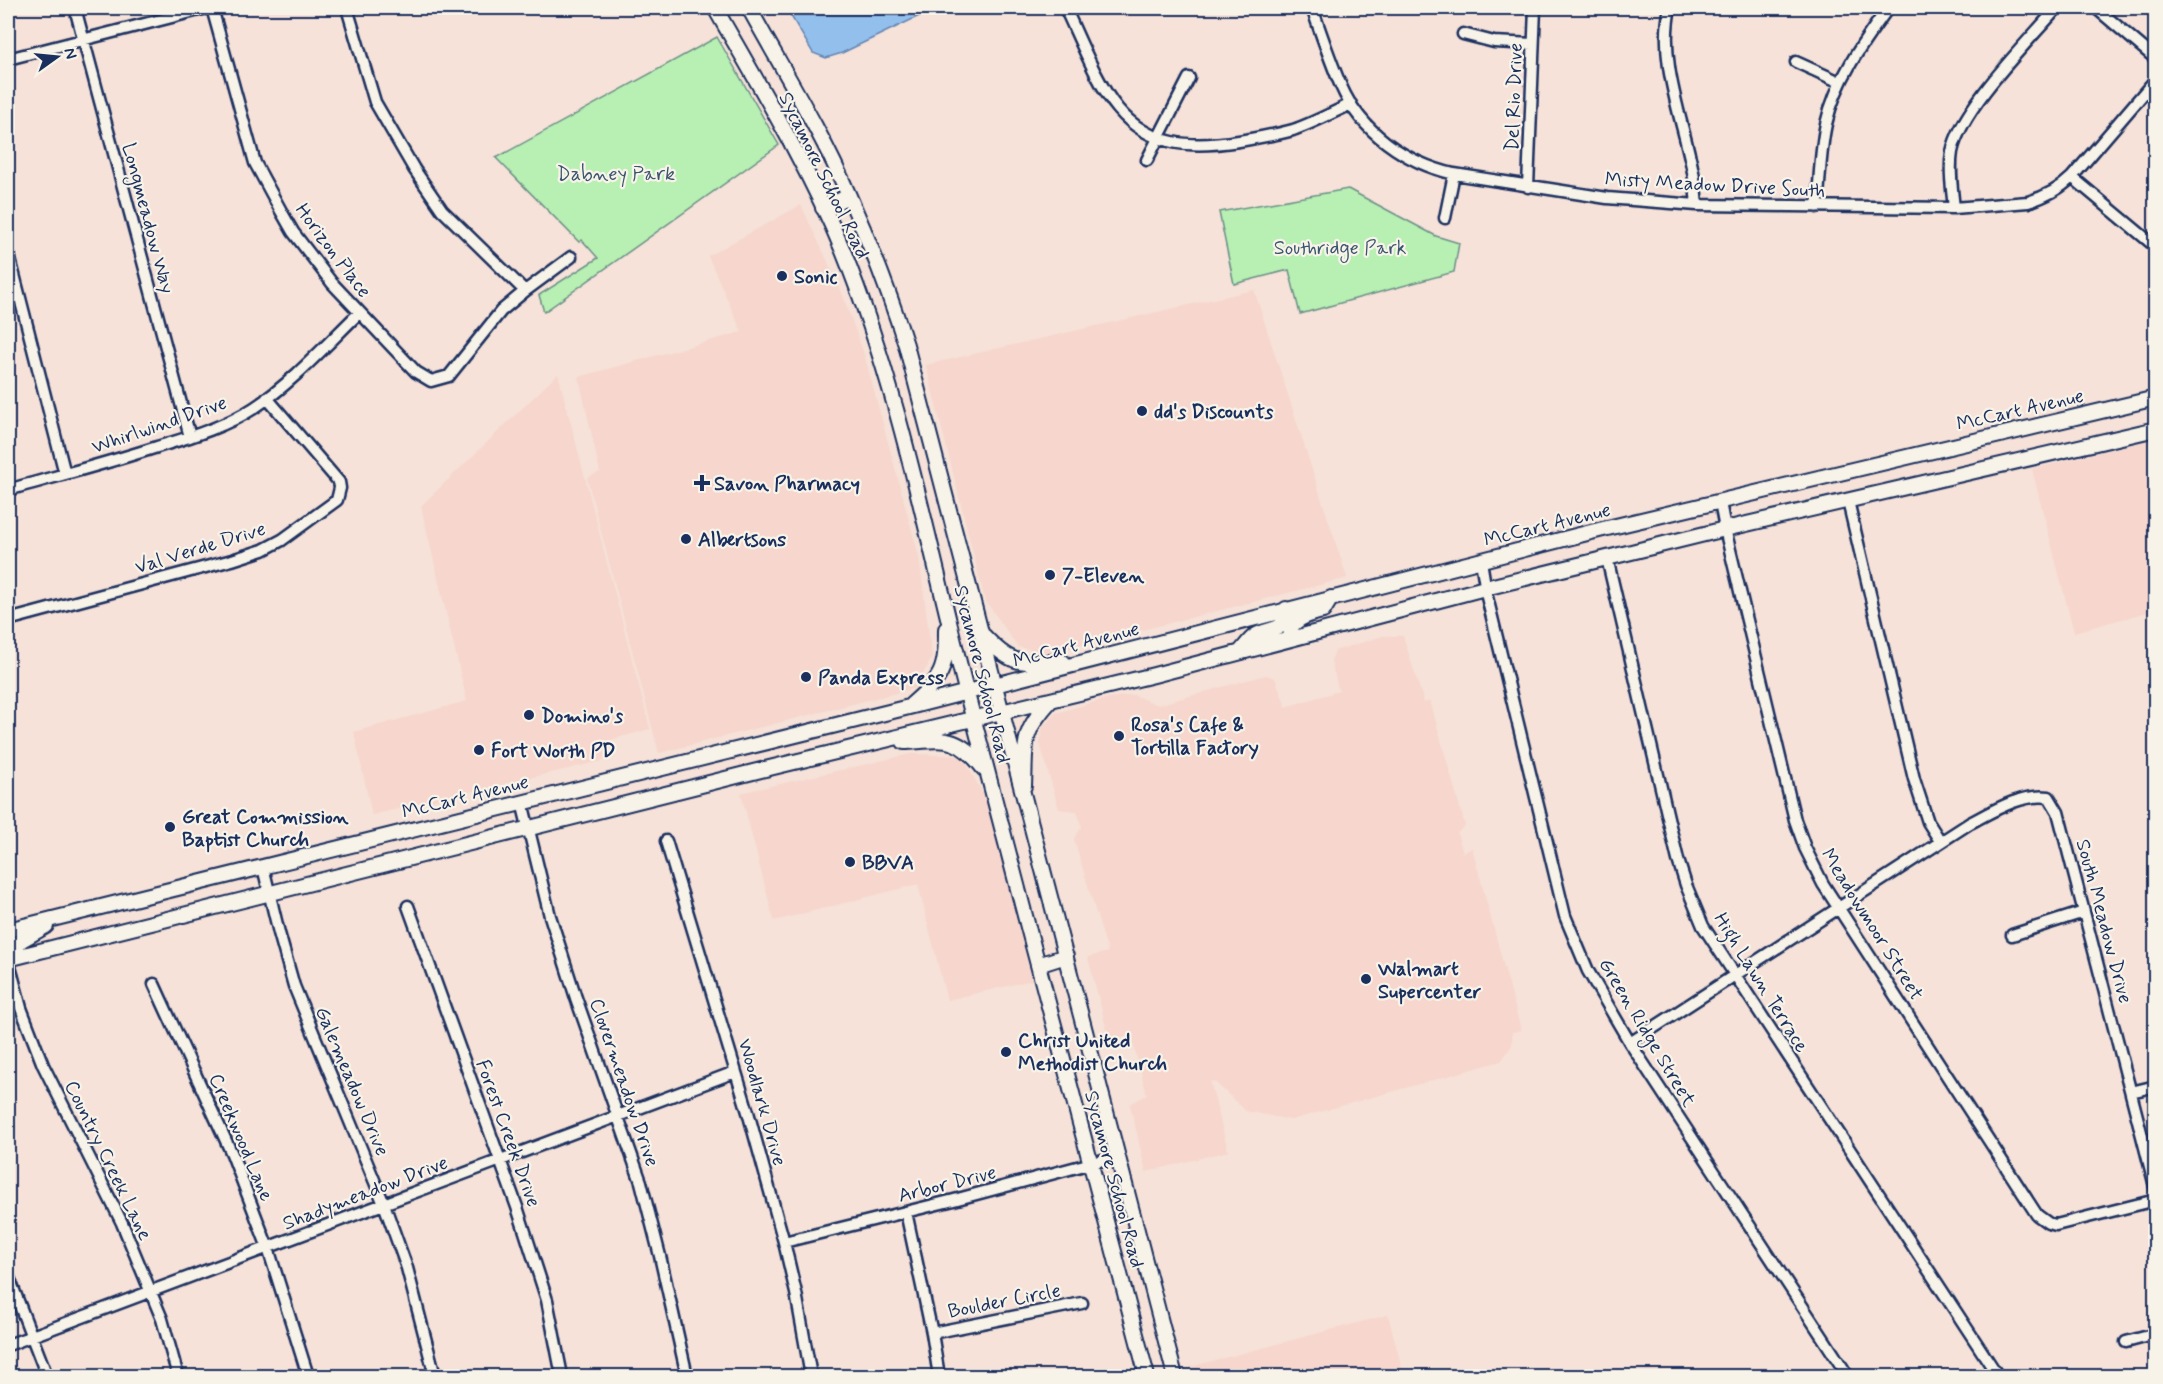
<svg xmlns="http://www.w3.org/2000/svg" width="2163" height="1384" font-family="Mynerve,sans-serif">
	<rect width="100%" height="100%" fill="#f6e2d8"/>
	<filter id="ink" filterUnits="userSpaceOnUse"><feTurbulence type="fractalNoise" baseFrequency=".0167" numOctaves="2"/><feDisplacementMap in="SourceGraphic" scale="12" xChannelSelector="R" yChannelSelector="G"/><feConvolveMatrix kernelMatrix="1 2 1 2 8 2 1 2 1" color-interpolation-filters="sRGB"/></filter>
	<g filter="url(#ink)">
		<path fill="#f6d6cd" d="M801,205L840,288L864,354L919,557L932,658L915,688L659,753L587,478L600,472L579,377L742,332L708,256Z
			M1254,290L1347,578L1051,653L1018,647L985,600L926,365Z
			M558,374L650,729L610,740L614,758L372,815L354,732L467,701L421,506Z
			M2155,439V610L2074,632L2032,469Z
			M1383,636H1403L1424,703L1430,701L1465,826L1457,833L1463,853L1472,848L1521,1030L1512,1032V1045L1501,1061L1291,1120L1246,1111L1215,1082L1210,1081L1228,1151L1146,1172L1130,1104L1147,1095L1131,1035L1110,1042L1088,957L1108,952L1074,839L1082,827L1077,811L1059,809L1040,743L1043,726L1056,713L1109,698L1133,695L1158,705L1266,675L1275,678L1286,707L1339,691L1331,661L1335,651Z
			M911,754L962,756L986,800L1032,980L947,1000L918,884L774,921L741,793Z
			M1388,1315L1404,1376H1193L1190,1367Z"/>
		<path fill="#b8efb2" stroke="#6a8f88" stroke-width="1.5" d="M717,37L779,145L544,312L539,295L598,258L582,240L579,242L496,158Z
			M1348,189L1436,236L1459,243L1454,272L1300,314L1289,270L1234,284L1219,212Z"/>
		<path fill="#93bfec" stroke="#6385b3" stroke-width="1.5" d="M791,8H936L842,53L826,58L813,53L788,11Z"/>
		<g fill="none" stroke-linecap="round" stroke-linejoin="round">
			<defs>
				<path id="minor" d="M75,8L190,437
					M212,8L255,163L281,211L293,232L332,283L416,372L431,381L449,376L501,311L525,291L571,257
					M347,8L375,102L414,169L442,210L525,291
					M1065,8C1079,37 1097,84 1118,109C1151,148 1193,148 1239,141C1257,138 1275,135 1293,130C1313,123 1332,113 1351,104
					M1312,8C1321,33 1330,61 1341,86C1361,132 1406,163 1454,174L1607,198L1697,205L1954,208L2028,202C2044,197 2060,189 2072,177L2156,79
					M1670,8C1658,62 1683,119 1693,172C1695,183 1696,194 1697,205
					M2096,8L2156,59
					M1463,34L1494,42L1533,44
					M8,59L207,8
					M1796,62L1840,82
					M1147,160L1189,78
					M2072,177L2156,247
					M1528,187L1535,8
					M1817,207C1820,180 1820,151 1826,124C1836,80 1862,44 1888,8
					M1954,208C1952,189 1949,170 1952,152C1961,108 2027,43 2057,8
					M1445,218L1454,174
					M8,251L65,474
					M8,490C57,476 108,463 157,447C190,437 225,427 254,408C293,382 326,345 359,313
					M1848,501L1914,779L1928,822L1940,841
					M1720,502L1725,529L1795,820L1805,848L1823,884L2037,1215L2048,1223L2056,1225L2156,1200
					M1607,558L1678,860L1686,885L1703,926L1998,1376
					M1481,561L1487,597L1565,916L1588,971L1630,1043L1848,1376
					M8,620L232,560L263,550L282,540L337,500L340,488L339,482L267,398
					M2156,694V707
					M522,802L550,916L576,998L641,1182L660,1256L687,1376
					M666,841L748,1112L784,1242L796,1293L811,1376
					M263,867L279,933L294,986L384,1204L407,1268L435,1376
					M408,906L517,1207L547,1300L562,1376
					M2012,935L2084,912
					M8,959L21,1008L43,1065L122,1223L162,1319L178,1376
					M154,984L232,1154L268,1248L308,1376
					M1630,1043L1970,823C1993,811 2022,793 2049,797L2058,812L2156,1190
					M2131,1092L2156,1086
					M906,1212L932,1333L939,1376
					M784,1242L954,1200L1118,1156
					M8,1275L47,1376
					M932,1333L1082,1303
					M2126,1342L2156,1334
					M8,1345L735,1072"/>
				<path id="major" d="M715,8C760,87 808,166 843,251C900,392 928,543 966,690C1025,919 1087,1148 1147,1376
					M749,8C783,70 821,131 849,196C871,245 890,295 906,345L1175,1376
					M823,208L849,196
					M984,636C1014,668 1021,662 1063,662
					M1292,638L1290,628C1298,617 1310,614 1323,611L1331,598
					M1241,651C1245,647 1250,639 1255,636C1270,626 1286,635 1286,609
					M911,705C943,677 946,671 946,629
					M904,742C945,740 957,734 984,769
					M1024,786C1026,743 1020,734 1051,700
					M8,930L909,707L1599,530L2156,398
					M8,959L761,770L1154,675L1485,588L1725,529L2156,429
					M8,959L20,941L46,926
					M1038,965L1066,956"/>
			</defs>
			<use href="#minor" stroke="#1b2f5e" stroke-width="15"/>
			<use href="#major" stroke="#1b2f5e" stroke-width="18"/>
			<use href="#minor" stroke="#f7f3e8" stroke-width="10"/>
			<use href="#major" stroke="#f7f3e8" stroke-width="14"/>
		</g>
	</g>
	<g fill="#1b2f5e" stroke="#f7f3e8" stroke-width="2">
		<circle cx="782" cy="276" r="6"/>
		<circle cx="1142" cy="411" r="6"/>
		<path d="M699 474h6v6h6v6h-6v6h-6v-6h-6v-6h6z"/>
		<circle cx="686" cy="539" r="6"/>
		<circle cx="1050" cy="575" r="6"/>
		<circle cx="806" cy="677" r="6"/>
		<circle cx="529" cy="715" r="6"/>
		<circle cx="1119" cy="736" r="6"/>
		<circle cx="479" cy="750" r="6"/>
		<circle cx="170" cy="827" r="6"/>
		<circle cx="850" cy="862" r="6"/>
		<circle cx="1366" cy="979" r="6"/>
		<circle cx="1006" cy="1052" r="6"/>
	</g>
	<g text-anchor="middle" stroke-width="4.5" stroke-linejoin="round" paint-order="stroke">
		<g font-size="20" fill="#1b2f5e" stroke="#f7f3e8">
			<text transform="translate(1513 97) rotate(-88)" y="7">Del Rio Drive</text>
			<text transform="translate(825 175) rotate(64)" y="7">Sycamore School Road</text>
			<text transform="translate(1715 184) rotate(3)" y="7">Misty Meadow Drive South</text>
			<text transform="translate(149 218) rotate(75)" y="7">Longmeadow Way</text>
			<text transform="translate(334 250) rotate(53)" y="7">Horizon Place</text>
			<text transform="translate(2020 409) rotate(-13)" y="7">McCart Avenue</text>
			<text transform="translate(159 424) rotate(-19)" y="7">Whirlwind Drive</text>
			<text transform="translate(1547 524) rotate(-14)" y="7">McCart Avenue</text>
			<text transform="translate(200 547) rotate(-17)" y="7">Val Verde Drive</text>
			<text transform="translate(1076 644) rotate(-15)" y="7">McCart Avenue</text>
			<text transform="translate(983 674) rotate(76)" y="7">Sycamore School Road</text>
			<text transform="translate(465 796) rotate(-14)" y="7">McCart Avenue</text>
			<text transform="translate(2105 921) rotate(75)" y="7">South Meadow Drive</text>
			<text transform="translate(1873 924) rotate(58)" y="7">Meadowmoor Street</text>
			<text transform="translate(1762 982) rotate(58)" y="7">High Lawn Terrace</text>
			<text transform="translate(1648 1032) rotate(59)" y="7">Green Ridge Street</text>
			<text transform="translate(353 1081) rotate(67)" y="7">Galemeadow Drive</text>
			<text transform="translate(625 1082) rotate(71)" y="7">Clovermeadow Drive</text>
			<text transform="translate(763 1102) rotate(74)" y="7">Woodlark Drive</text>
			<text transform="translate(509 1133) rotate(70)" y="7">Forest Creek Drive</text>
			<text transform="translate(242 1137) rotate(67)" y="7">Creekwood Lane</text>
			<text transform="translate(109 1160) rotate(64)" y="7">Country Creek Lane</text>
			<text transform="translate(1115 1179) rotate(75)" y="7">Sycamore School Road</text>
			<text transform="translate(947 1183) rotate(-14)" y="7">Arbor Drive</text>
			<text transform="translate(365 1192) rotate(-21)" y="7">Shadymeadow Drive</text>
			<text transform="translate(1004 1300) rotate(-11)" y="7">Boulder Circle</text>
		</g>
		<g font-size="20" fill="#3a556f" stroke="#f7f3e8">
			<text x="616" y="180">Dabney Park</text>
			<text x="1340" y="254">Southridge Park</text>
		</g>
		<g font-size="20" font-weight="bold" fill="#1b2f5e" stroke="#f7f3e8" text-anchor="start">
			<text x="794" y="283">Sonic</text>
			<text x="1154" y="418">dd's Discounts</text>
			<text x="714" y="490">Savon Pharmacy</text>
			<text x="698" y="546">Albertsons</text>
			<text x="1062" y="582">7-Eleven</text>
			<text x="818" y="684">Panda Express</text>
			<text x="541" y="722">Domino's</text>
			<text x="1131" y="731">Rosa's Cafe &amp;<tspan x="1131" dy="23">Tortilla Factory</tspan></text>
			<text x="491" y="757">Fort Worth PD</text>
			<text x="182" y="823">Great Commission<tspan x="182" dy="23">Baptist Church</tspan></text>
			<text x="862" y="869">BBVA</text>
			<text x="1378" y="975">Walmart<tspan x="1378" dy="23">Supercenter</tspan></text>
			<text x="1018" y="1047">Christ United<tspan x="1018" dy="23">Methodist Church</tspan></text>
		</g>
	</g>
	<rect width="2163" height="1384" fill="none" stroke="#f7f3e8" stroke-width="30"/>
	<rect x="15" y="15" width="2133" height="1354" fill="none" stroke="#1b2f5e" stroke-width="2" filter="url(#ink)"/>
	<g transform="translate(57 57) rotate(75)" stroke="#f7f3e8" stroke-width="4.5" paint-order="stroke">
	<path d="M0-4.5L10 22L0 15L-10 22Z" fill="#1b2f5e"/>
	<text y="-9" font-size="16" font-weight="bold" text-anchor="middle" fill="#1b2f5e">N</text>
	</g>
</svg>
